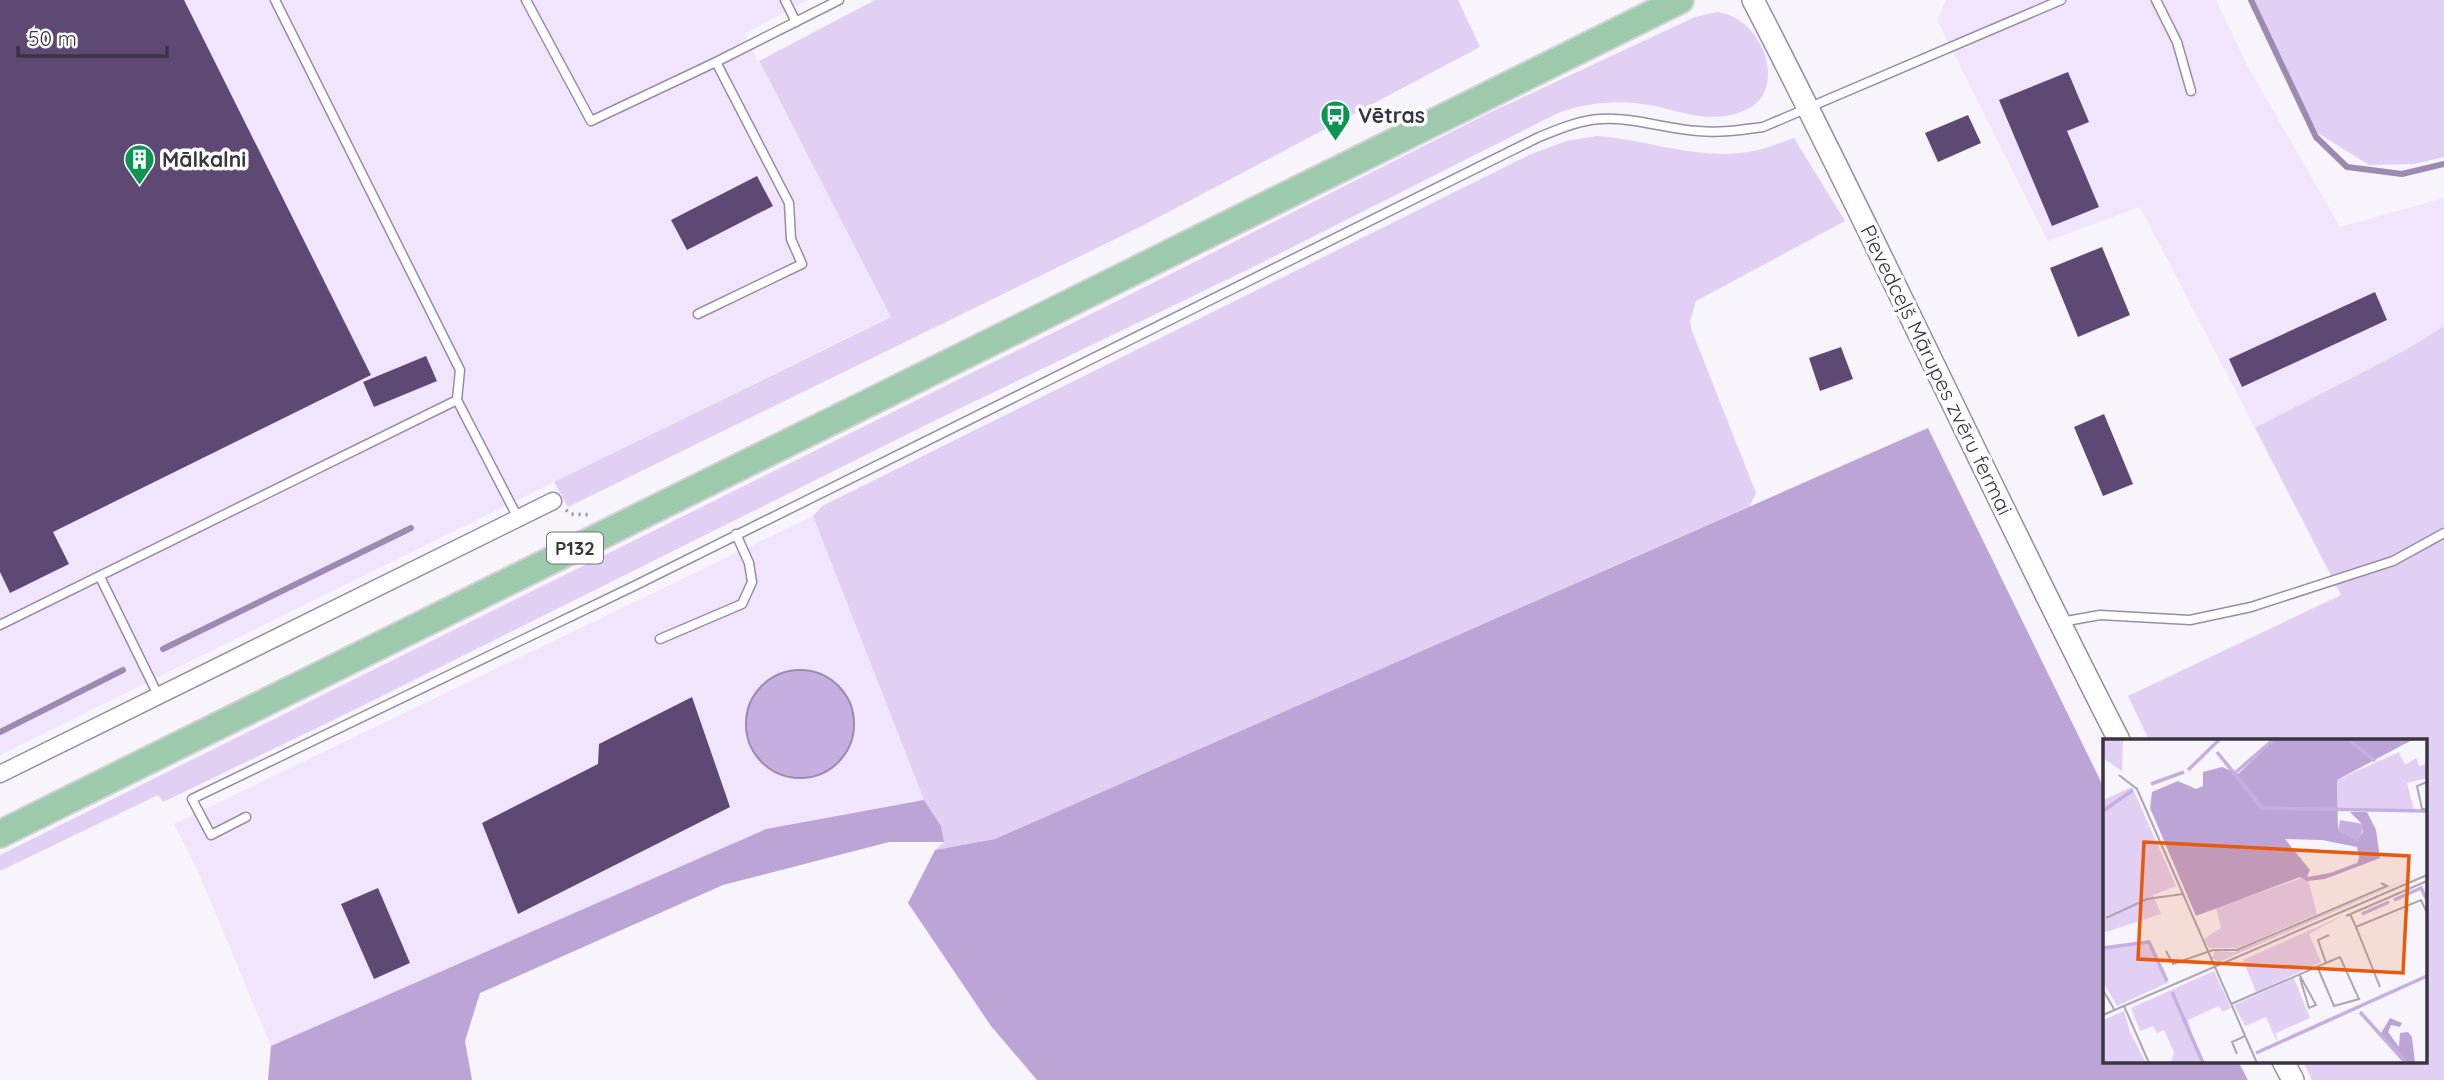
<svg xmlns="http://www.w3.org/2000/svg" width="2444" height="1080" font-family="Quicksand,sans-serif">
	<rect width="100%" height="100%" fill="#f7f4fb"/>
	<path fill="#f0e5fc" d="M0,0H808L744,34L891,316L0,755Z
		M1946,0H2216L2246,63L2340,227L2444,198V326L2409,348L2255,428L2140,207L2048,241L1937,20Z
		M813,516L924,800L766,829L271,1046L197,869L174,824Z"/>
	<path fill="#e1d0f3" d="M875,0H1458L1480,47L1142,226L568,507L554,482L891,317L759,61Z
		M2250,0H2444V157L2414,164L2369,165L2318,133Z
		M1717,12C1764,17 1790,93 1744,111C1715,123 1687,114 1659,107C1624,99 1591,101 1558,113L1247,270L938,419L352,711L163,802L158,795L0,871V855L1113,303L1487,114L1695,17Z
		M1597,136C1651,140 1704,163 1758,150C1770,147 1783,142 1794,138L1845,221L1696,301L1690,321L1692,331L1756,493L1750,506L995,839L935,850L944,842L941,826L924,800L813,516L822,506L1529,155L1566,141Z
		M2444,326V1080H2312L2303,1061H2425V740H2149L2128,696L2341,595L2255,428L2409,348Z"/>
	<path fill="#bca5d6" d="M1928,428L2104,788V1061H2238L2248,1080H1037L991,1026L908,903L935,850L995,839Z
		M924,800L941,826L944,842H889L723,885L480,993L465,1041L472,1080H268L271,1046L766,829Z"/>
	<path fill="#c6afe0" stroke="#9c8ab0" stroke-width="2" d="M746 724a54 54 0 1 1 108 0a54 54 0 1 1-108 0Z"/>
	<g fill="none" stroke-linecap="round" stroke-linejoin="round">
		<path stroke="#9c8ab0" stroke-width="6" d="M2251,0L2316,137L2347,167L2402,174L2444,164
			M163,649L411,528
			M0,732L123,670"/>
	</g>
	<path fill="#5e4874" d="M0,0H184L371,375L53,532L69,564L10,593L0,572Z
		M2068,72L2089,122L2067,131L2099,207L2052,226L1999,100Z
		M1968,115L1981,143L1938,162L1925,133Z
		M757,176L773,206L687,250L671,220Z
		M2102,247L2130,315L2078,337L2050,268Z
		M2375,292L2387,320L2242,387L2229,359Z
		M1841,347L1853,379L1820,391L1809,358Z
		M426,356L437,381L374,407L363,382Z
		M2104,414L2133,484L2103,496L2074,427Z
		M692,697L730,807L518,914L482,823L598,764L599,744Z
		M378,888L410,963L374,979L341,904Z"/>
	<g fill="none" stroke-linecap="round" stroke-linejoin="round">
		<defs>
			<path id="service" d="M275,0L460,370L457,400
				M526,0L591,121L716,62
				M785,0L796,22
				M2156,0L2177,42L2191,91
				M698,314L802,264L791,239L789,203L716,62L839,0
				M100,577L158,695
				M2061,622L2100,615L2190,620L2251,607L2393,561L2444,533
				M0,625L457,400L518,518
				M660,639L742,604L752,582L749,563L736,534
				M246,817L211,835L192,799L632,587L1539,137C1559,129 1580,120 1601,119C1634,117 1666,129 1698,131C1720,133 1741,130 1763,127L2061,0"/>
			<path id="minor" d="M0,774L553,501"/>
			<path id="tertiary" d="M1753,0C1880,245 1993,495 2119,740
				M2283,1061L2293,1080"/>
			<path id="primary" d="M0,834L1680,0"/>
		</defs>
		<use href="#service" stroke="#998ca8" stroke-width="11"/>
		<use href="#minor" stroke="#998ca8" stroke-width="19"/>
		<use href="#tertiary" stroke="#998ca8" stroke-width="24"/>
		<use href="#primary" stroke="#d4d2d5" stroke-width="30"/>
		<path stroke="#948f99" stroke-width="3.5" stroke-dasharray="2 5" stroke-linecap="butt" d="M566,510L571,514L592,515"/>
		<use href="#service" stroke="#fff" stroke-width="8"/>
		<use href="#minor" stroke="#fff" stroke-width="16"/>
		<use href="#tertiary" stroke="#fff" stroke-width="21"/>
		<use href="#primary" stroke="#9dc9ad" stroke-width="26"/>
	</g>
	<defs>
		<symbol id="bus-pin" viewBox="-11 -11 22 30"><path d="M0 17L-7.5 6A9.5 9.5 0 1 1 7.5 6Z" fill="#0b9453" stroke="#fff"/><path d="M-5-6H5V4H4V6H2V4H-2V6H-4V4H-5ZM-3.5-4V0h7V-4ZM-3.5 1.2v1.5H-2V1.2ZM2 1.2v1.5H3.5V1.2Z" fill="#fff"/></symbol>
		<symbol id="building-pin" viewBox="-11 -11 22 30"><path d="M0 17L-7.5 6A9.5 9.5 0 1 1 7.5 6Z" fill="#0b9453" stroke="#fff"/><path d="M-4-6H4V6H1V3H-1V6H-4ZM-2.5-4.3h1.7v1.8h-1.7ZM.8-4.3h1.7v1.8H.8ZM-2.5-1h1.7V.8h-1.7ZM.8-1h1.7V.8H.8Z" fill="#fff"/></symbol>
	</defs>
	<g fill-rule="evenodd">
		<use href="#bus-pin" x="1318" y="98" width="35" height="47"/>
		<use href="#building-pin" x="122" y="142" width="35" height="47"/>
	</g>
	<g text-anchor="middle" stroke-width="7" stroke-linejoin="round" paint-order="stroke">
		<rect fill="#fff" stroke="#757179" stroke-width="2" x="547" y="532.5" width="56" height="31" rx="5"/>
		<g font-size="19" font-weight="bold" fill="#3a3440">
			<text x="575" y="555">P132</text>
		</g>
		<g font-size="21" font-weight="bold" fill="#3a3440" stroke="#fff" text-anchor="start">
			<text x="1358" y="123">Vētras</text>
			<text x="162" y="167">Mālkalni</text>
		</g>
		<g font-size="21" fill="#3a3440" stroke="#fff">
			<text transform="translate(1936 370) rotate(64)" y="7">Pievedceļš Mārupes zvēru fermai</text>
		</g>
	</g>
	<g transform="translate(2103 739)">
		<rect width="324" height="324" fill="#f7f4fb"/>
		<path d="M0,0H20L19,32L0,19ZM296,13L302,26L313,19L316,27L324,25V39L304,44L311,71L235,69L234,41ZM29,48L73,147L50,156L58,175L0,194V61ZM324,132L116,223L109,219L112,212L132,213ZM204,137L214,175L135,209H106L101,200L118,189L113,169ZM241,176L206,195L218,223L153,253L140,221ZM44,203L66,243L14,267L0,243V210ZM111,232L128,269L119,273L116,267L85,281L98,324H68L71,313L61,291L54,294L50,287L37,292L28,269ZM191,239L207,279L173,294L174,303L163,278L142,287L131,266ZM21,272L27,293L43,324H0V281Z" fill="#e1d0f3"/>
		<path d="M172,0H311L234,41L235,89L254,102L260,93L258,84L247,73H264L273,91L277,119L222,140L204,142L197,138L93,177L47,69L49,53L75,42L93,50L100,47V33L119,28L135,35ZM182,100L219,101L254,108L256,119L254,124L227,134L204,138L207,131ZM287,279L299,284L297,288L288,286L285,293L296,308L297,294L305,293L309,298L312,324H302L277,296Z" fill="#bca5d6" fill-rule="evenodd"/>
		<path d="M237,81L260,85L258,99L254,102L235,92Z" fill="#c6afe0"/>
		<path fill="none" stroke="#c6afe0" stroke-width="3.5" d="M245,0L272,22M114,13L159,69L324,72M85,31L117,0M132,34L171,0M48,45L81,33M0,72L30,51M291,161L318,149L324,161M259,175L286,163M0,209L46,203L64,242M69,253L100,324M257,273L303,324M153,314L324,237"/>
		<path fill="none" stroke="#aba7b0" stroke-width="2" d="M16,36L34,50L154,324M324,43L314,47L319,70H324M247,175L253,188L318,161L324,174M243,177L324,142M3,179L44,160L80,155M253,188L277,248M63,212L70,225L110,211H134L284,147L278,144M214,227L231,267L256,260L237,218L223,224M196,235L213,266L206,269L197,239M0,251L11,270M128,265L223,224L215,201L226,196M21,267L46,324M0,276L324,136M134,315L129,303L142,297"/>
		<path fill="#e8590c" fill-opacity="0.15" stroke="#e8590c" stroke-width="3.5" d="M41,103L306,117L300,234L35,220Z"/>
		<rect width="324" height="324" fill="none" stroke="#3a3440" stroke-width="3.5"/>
	</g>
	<path d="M18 46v10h149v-10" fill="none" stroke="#3a3440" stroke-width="3.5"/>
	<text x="28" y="46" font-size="21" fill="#3a3440" stroke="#ffffff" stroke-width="5" paint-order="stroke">50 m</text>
</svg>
